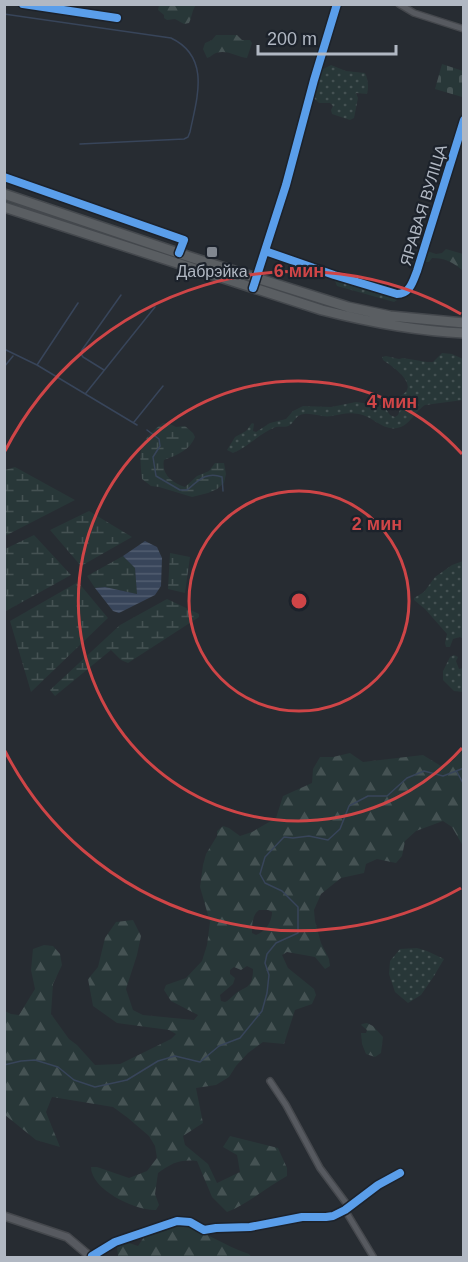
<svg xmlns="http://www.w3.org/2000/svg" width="468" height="1262" font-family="Helvetica,sans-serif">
	<defs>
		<pattern id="grass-dots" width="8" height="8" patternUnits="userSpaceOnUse" patternTransform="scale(1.5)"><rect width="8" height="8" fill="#283738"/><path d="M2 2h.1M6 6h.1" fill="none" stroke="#455253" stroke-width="1.8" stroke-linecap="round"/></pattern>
		<pattern id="forest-firs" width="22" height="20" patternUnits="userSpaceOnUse" patternTransform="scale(1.5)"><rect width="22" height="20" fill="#283738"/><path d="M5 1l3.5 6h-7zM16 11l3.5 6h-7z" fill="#455253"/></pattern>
		<pattern id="wetland-marsh" width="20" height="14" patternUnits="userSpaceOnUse" patternTransform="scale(1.5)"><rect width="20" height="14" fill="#283738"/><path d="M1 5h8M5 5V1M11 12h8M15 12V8" fill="none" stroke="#455253"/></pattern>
		<pattern id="cemetery-stones" width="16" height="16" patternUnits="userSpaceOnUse" patternTransform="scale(1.5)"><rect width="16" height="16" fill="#283738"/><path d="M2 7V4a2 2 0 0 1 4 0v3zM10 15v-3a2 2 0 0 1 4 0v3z" fill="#455253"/></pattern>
		<pattern id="water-rules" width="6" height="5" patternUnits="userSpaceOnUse" patternTransform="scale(1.5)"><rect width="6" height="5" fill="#38455a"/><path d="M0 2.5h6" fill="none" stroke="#525e70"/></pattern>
	</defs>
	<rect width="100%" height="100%" fill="#272c32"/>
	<path fill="url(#grass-dots)" d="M331,65L346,71L365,73C368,79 369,87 367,94L356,93L358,98L354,118L350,120L332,114L331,110L333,106L330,103H319L314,98L315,82L319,71Z
		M5,197L246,278L245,281L5,203Z
		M338,279L394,296L397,300L394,302L337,286L335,281Z
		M442,353L452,354L463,359V400L425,405C415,411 410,426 397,428C383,431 372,416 359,414C347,412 342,414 332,416C323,418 313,413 304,414C296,415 295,421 290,425C286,428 281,426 276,427C260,433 248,447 233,453L227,450L235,437L246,431L252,423L254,424L253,431L256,432L270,423L286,419L293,411L303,406L331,407L356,402L384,406L390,415L395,417L398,415L401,407L395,399C399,397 405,394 407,390C412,379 390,365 383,360L382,357L386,356L399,359L403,358L427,362H433Z
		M463,561V639L460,637L453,639L450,647H446L445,643L447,634L425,609L414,600V598L424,592L435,577L452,565Z
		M454,655L458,657L456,661L459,669L463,668V692L454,691L443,680V671L450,657Z
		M417,948L427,951L444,959L434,976L421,995L408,1003L395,992L389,974L390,961L400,949Z"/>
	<path fill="url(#forest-firs)" fill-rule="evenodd" d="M159,5V4L196,5C192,10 192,17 189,23L184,24L175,19L167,20L164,18V15L158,10Z
		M216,35H237L242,40H250L252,43L247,58C237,57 227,49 216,53C213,54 211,57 207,58L203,49L205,43L212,40Z
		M446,249L463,254V271C453,262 445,258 432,258L429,262H423L427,251L436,254L442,253Z
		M463,746V846L452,827L443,821L416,831L405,841L402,856L396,863L377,859L366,864L364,873L341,878L321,894L314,910L315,921L321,943L329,959L330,966L325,969L315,957L287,952L282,955L288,968L314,989L316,995L312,1004L295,1010L284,1044L263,1042L248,1053L236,1066L229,1077L216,1085L196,1088L203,1123L183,1136L185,1145L208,1164L217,1183L240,1172L237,1155L223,1147L230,1136L278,1148L287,1168V1176C267,1187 249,1203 227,1212L212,1197L197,1161C180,1159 172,1163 158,1173L155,1194L159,1205L156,1210C136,1211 91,1190 91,1167H97L129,1178L147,1171L157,1158L155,1146L149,1136L128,1118L113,1107L52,1097L46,1112L60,1147L36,1140L5,1115V1011L11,1014L19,1015L35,989L31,970L33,949L44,945L53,946L60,954L62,965L53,984L51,1014L69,1039L77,1045L95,1065L120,1064L171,1039L176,1034L169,1030L117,1023L93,1006L88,979L98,967L105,938L116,922L133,920L141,936L137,955L126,989L133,1010L143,1015L194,1020L198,1015L171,1001L164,990L166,985L186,978L202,961L207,945L210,922L200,887L203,865L206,854L217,836V831L223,826L229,828L240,836L252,832L276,818L283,796L312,783L313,769L320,757H333L350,753L363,762L423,755L441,766L454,760ZM259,910H268L272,912C272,922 265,932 256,935L252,933C252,925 252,915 259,910ZM247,966L253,969C253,991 244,985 233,996C230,998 228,1001 225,1002L221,1001L220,995L233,984L235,978L230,974V970L234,967L241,970Z
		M367,1023L373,1026L383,1037L381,1053L375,1057L366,1054L362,1044L361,1033H366L367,1030L361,1025L362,1024Z
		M179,1223C204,1231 225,1246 249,1254L251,1257L114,1258L118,1256L117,1247L126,1242L138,1246L146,1234Z"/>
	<path fill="url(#wetland-marsh)" d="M163,423H168L176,427L185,426L193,433L195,437C190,450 177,455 164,460C161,474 172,483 185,487L197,476L209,471L215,463H224L226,474L224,483L217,489L208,493L192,497L159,487L151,486L142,479C139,451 138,441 163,423Z
		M15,467L75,500L5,536V470Z
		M89,511L132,537L81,566L50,530Z
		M34,535L71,575L6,611L4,607L5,549Z
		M170,553L190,557L185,593L168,589Z
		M123,556L135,568L137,594L105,587L95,588L87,576Z
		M78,582L108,618L31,692L10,621Z
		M167,599L199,614V617L128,663L121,660L111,650L55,696L50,690L120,625Z"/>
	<path fill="url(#cemetery-stones)" d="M442,64L463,71L462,97L435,89Z"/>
	<path fill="url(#water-rules)" d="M145,541L157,547L162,558L161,586L155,595L119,613L113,611L95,588L105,587L137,594L135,568L123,556Z"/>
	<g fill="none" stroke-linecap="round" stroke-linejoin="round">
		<path stroke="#38455a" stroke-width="1.5" d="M4,14L171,38C211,57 197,98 190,132L188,137L184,139L80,144
			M4,349L37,365L137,425
			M37,365L78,303
			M4,367L13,356
			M104,370L83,357L81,354L82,350L121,295
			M86,393L155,307
			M134,422L163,386
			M147,430L159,439L160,446L153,457L156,476L180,490H187C198,481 206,471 222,477L223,491
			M457,772L464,785
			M4,1065L21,1061L35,1060L58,1067L74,1080L95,1087L127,1080L158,1061L175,1056L200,1062L219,1046L240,1038L262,1011L267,993L269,975L265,963L267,954L276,943L298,933V907L282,891L265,883L260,874L265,857L284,837L293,838L309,836L328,840L340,829L349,806L368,796H387L407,778L424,771L443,776L464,768"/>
		<defs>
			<path id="minor" d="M23,4L117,18
				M399,4L414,13L464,29
				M4,177L184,240L179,253
				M265,251L334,275L397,294C410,294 413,281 417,271L464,120
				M256,281L286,185L314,80L337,4
				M270,1081L286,1105L320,1168L349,1207
				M345,1210L374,1258
				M92,1256L115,1242L177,1221L190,1222L204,1230L216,1228L250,1227L302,1217H326L333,1216L345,1210L378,1185L400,1173"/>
			<path id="tertiary" d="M4,1216L67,1237L92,1258"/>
			<path id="trunk" d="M4,194L190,257L348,307L390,316L464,323
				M4,207L322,310C369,322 415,331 464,333"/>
		</defs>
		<use href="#minor" stroke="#45484d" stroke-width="8"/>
		<use href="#tertiary" stroke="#45484d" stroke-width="10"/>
		<use href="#trunk" stroke="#44484d" stroke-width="12"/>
		<use href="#minor" stroke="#575a60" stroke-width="5"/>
		<use href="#tertiary" stroke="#575a60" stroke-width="7"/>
		<use href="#trunk" stroke="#5a5e62" stroke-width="9"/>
		<defs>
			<path id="cycleway" d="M23,4L117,18
				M4,177L184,240L179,253
				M265,251L334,275L397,294C410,294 413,281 417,271L464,120
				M253,288L286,185L314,80L337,4
				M92,1256L115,1242L177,1221L190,1222L204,1230L216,1228L250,1227L302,1217H326L333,1216L345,1210L378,1185L400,1173"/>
		</defs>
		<use href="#cycleway" stroke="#1c222b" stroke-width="11"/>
		<use href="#cycleway" stroke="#5a9eea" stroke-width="8"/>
	</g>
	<g fill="none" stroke="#cf4547" stroke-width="3">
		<circle cx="299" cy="601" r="110"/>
		<path d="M462 748A220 220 0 1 1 462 454"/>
		<path d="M461 888A330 330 0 0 1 5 751M5 451A330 330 0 0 1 461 314"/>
	</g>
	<rect fill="#818790" stroke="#1c222b" stroke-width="2" x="206" y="246" width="12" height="12" rx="3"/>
	<g text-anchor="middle" stroke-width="4.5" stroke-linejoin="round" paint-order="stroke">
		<g font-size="16" fill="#b1b8c3" stroke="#1c222b">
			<text transform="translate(423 205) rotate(-73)" y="6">ЯРАВАЯ ВУЛІЦА</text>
		</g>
		<g font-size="16" fill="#b1b8c3" stroke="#1c222b">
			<text x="212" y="277">Дабрэйка</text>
		</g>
	</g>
	<circle cx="299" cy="601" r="9" fill="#cf4547" stroke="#1c222b" stroke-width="3"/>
	<g font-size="18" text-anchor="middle" font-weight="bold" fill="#cf4547" stroke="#1c222b" stroke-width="4.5" stroke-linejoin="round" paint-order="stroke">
		<text x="299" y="277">6 мин</text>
		<text x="392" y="408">4 мин</text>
		<text x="377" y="530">2 мин</text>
	</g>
	<rect width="468" height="1262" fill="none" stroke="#b1b8c3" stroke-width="12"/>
	<path d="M258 45v9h138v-9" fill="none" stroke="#b1b8c3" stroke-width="3"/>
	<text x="267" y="45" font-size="18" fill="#b1b8c3" stroke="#1c222b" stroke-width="4.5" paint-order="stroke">200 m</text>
</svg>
